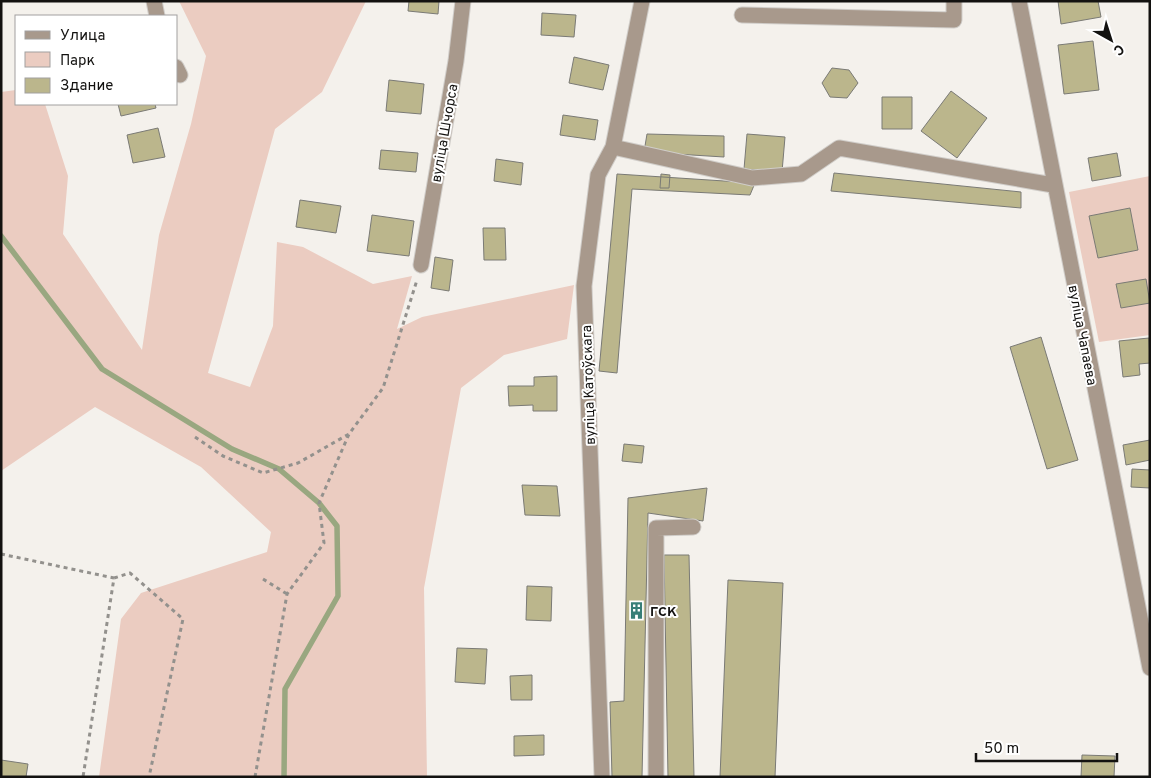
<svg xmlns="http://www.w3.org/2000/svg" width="1151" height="778" font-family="Overpass,sans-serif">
	<rect width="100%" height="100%" fill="#f4f1ec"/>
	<path fill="#ebccc1" d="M179,1H366L322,92L275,129L208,373L250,387L273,326L277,242L303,247L373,284L412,276L397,329L422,317L574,285L567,339L504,355L461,388L424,588L427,777H99L121,619L141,593L267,552L271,532L201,467L95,407L1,471V92L16,90V104H45L68,176L63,234L142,350L159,235L191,124L206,56Z
		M1150,176V335L1099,342L1069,192Z"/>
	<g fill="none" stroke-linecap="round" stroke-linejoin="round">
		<path stroke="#99a780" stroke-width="5.5" d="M1,236L102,369L232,449L279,469L319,503L337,526L338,596L285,689L284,777"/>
	</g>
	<path fill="#bbb68c" stroke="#7a7a75" d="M409,1H439L438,14L408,11Z
		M1058,1H1098L1101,17L1061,24Z
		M542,13L576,15L574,37L541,35Z
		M1093,41L1099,90L1064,94L1058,45Z
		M574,57L609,65L603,90L569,83Z
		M832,68L849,70L858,83L847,98L830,97L822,83Z
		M389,80L424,84L421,114L386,111Z
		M951,91L987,118L957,158L921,131Z
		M882,97H912V129H882Z
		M118,104H155L156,108L121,116Z
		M563,115L598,120L595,140L560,135Z
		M158,128L165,157L133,163L127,135Z
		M647,134L724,136V157L644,152Z
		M747,134L785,137L782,172L744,169Z
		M381,150L418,153L416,172L379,169Z
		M1117,153L1121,176L1092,181L1088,158Z
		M496,159L523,163L521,185L494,181Z
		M834,173L1021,192V208L831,191Z
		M617,174L755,183L750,195L632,189L617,373L599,371Z
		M661,174L670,175L669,188H660Z
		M300,200L341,206L336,233L296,227Z
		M1130,208L1138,250L1098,258L1089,216Z
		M372,215L414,221L409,256L367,251Z
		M483,228H505L506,260H484Z
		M435,257L453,260L449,291L431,288Z
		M1146,279L1150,303L1121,308L1116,284Z
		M1041,337L1078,460L1047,469L1010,347Z
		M1149,338L1150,363L1139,364L1140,375L1123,377L1119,341Z
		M557,376V411H533V405L509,406L508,386H534V377Z
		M1150,440V460L1126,465L1123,445Z
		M624,444L644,446L642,463L622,461Z
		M1132,469L1150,470V488L1131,487Z
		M522,485L557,486L560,516L525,515Z
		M707,488L703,521L648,513L642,777H612L610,702L624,701L628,498Z
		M664,555H689L694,777H668Z
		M728,580L783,583L775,777H720Z
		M527,586L552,587L551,621L526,620Z
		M457,648L487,649L485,684L455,682Z
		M532,675V700H511L510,676Z
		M544,735V755L514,756V736Z
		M1082,755L1115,756L1114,777H1081Z
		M1,760L28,764L26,777H1Z"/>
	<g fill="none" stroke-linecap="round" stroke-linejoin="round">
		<defs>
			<path id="minor" d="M154,1L157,16
				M1019,1L1150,668
				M742,15L954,20V1
				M176,67L180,75
				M613,147L752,178L801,174L839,148L1053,185
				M421,265L456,61L463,1
				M602,777L584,286L598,175L613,147L642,1
				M656,777V528L693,527"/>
		</defs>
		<use href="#minor" stroke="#d0cdc9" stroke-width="17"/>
		<path stroke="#93918d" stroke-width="3" stroke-dasharray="4 4" stroke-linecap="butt" d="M195,437L223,456L263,473L298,463L349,434L383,388L417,280
			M1,554L114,578L83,777
			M114,578L130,573L183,619L149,777
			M263,579L287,594
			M255,777L287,594L324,543L319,503L349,434"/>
		<use href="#minor" stroke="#a8998c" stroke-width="15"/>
	</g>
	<defs>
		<symbol id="building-bare" viewBox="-9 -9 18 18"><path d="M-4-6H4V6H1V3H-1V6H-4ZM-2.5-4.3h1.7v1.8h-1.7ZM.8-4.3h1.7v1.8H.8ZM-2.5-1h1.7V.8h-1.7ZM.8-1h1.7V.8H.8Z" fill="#377e77" stroke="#fff" stroke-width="2.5" paint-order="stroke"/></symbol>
	</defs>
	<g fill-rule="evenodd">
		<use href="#building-bare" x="624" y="598" width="25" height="25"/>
	</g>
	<g text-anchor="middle" stroke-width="4" stroke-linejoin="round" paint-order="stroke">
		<g font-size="14" fill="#131210" stroke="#fff">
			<text transform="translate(444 133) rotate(-80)" y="5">вуліца Шчорса</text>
			<text transform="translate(1083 335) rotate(79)" y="5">вуліца Чапаева</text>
			<text transform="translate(588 385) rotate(-92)" y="5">вуліца Катоўскага</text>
		</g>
		<g font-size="14" font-weight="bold" fill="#131210" stroke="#fff" text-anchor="start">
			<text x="650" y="616">ГСК</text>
		</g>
	</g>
	<rect width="1151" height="778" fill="none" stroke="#131210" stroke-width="5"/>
	<rect x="15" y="15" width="162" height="90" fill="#ffffff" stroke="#a1a09f"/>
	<rect x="25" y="31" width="25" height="8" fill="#a8998c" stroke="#a1a09f"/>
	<text x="60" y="40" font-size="15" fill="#131210">Улица</text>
	<rect x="25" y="52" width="25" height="15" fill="#ebccc1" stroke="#a1a09f"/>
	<text x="60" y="65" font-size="15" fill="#131210">Парк</text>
	<rect x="25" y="78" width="25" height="15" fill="#bbb68c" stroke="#a1a09f"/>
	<text x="60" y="90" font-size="15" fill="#131210">Здание</text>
	<g transform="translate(1111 40) rotate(141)" stroke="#ffffff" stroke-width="4" paint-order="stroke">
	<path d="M0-4L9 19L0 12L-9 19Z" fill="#131210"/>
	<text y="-8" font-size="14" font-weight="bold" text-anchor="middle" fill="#131210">С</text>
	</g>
	<path d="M976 753v8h141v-8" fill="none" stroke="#131210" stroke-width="2.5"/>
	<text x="984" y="753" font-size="15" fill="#131210" stroke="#ffffff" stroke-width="4" paint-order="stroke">50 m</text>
</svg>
